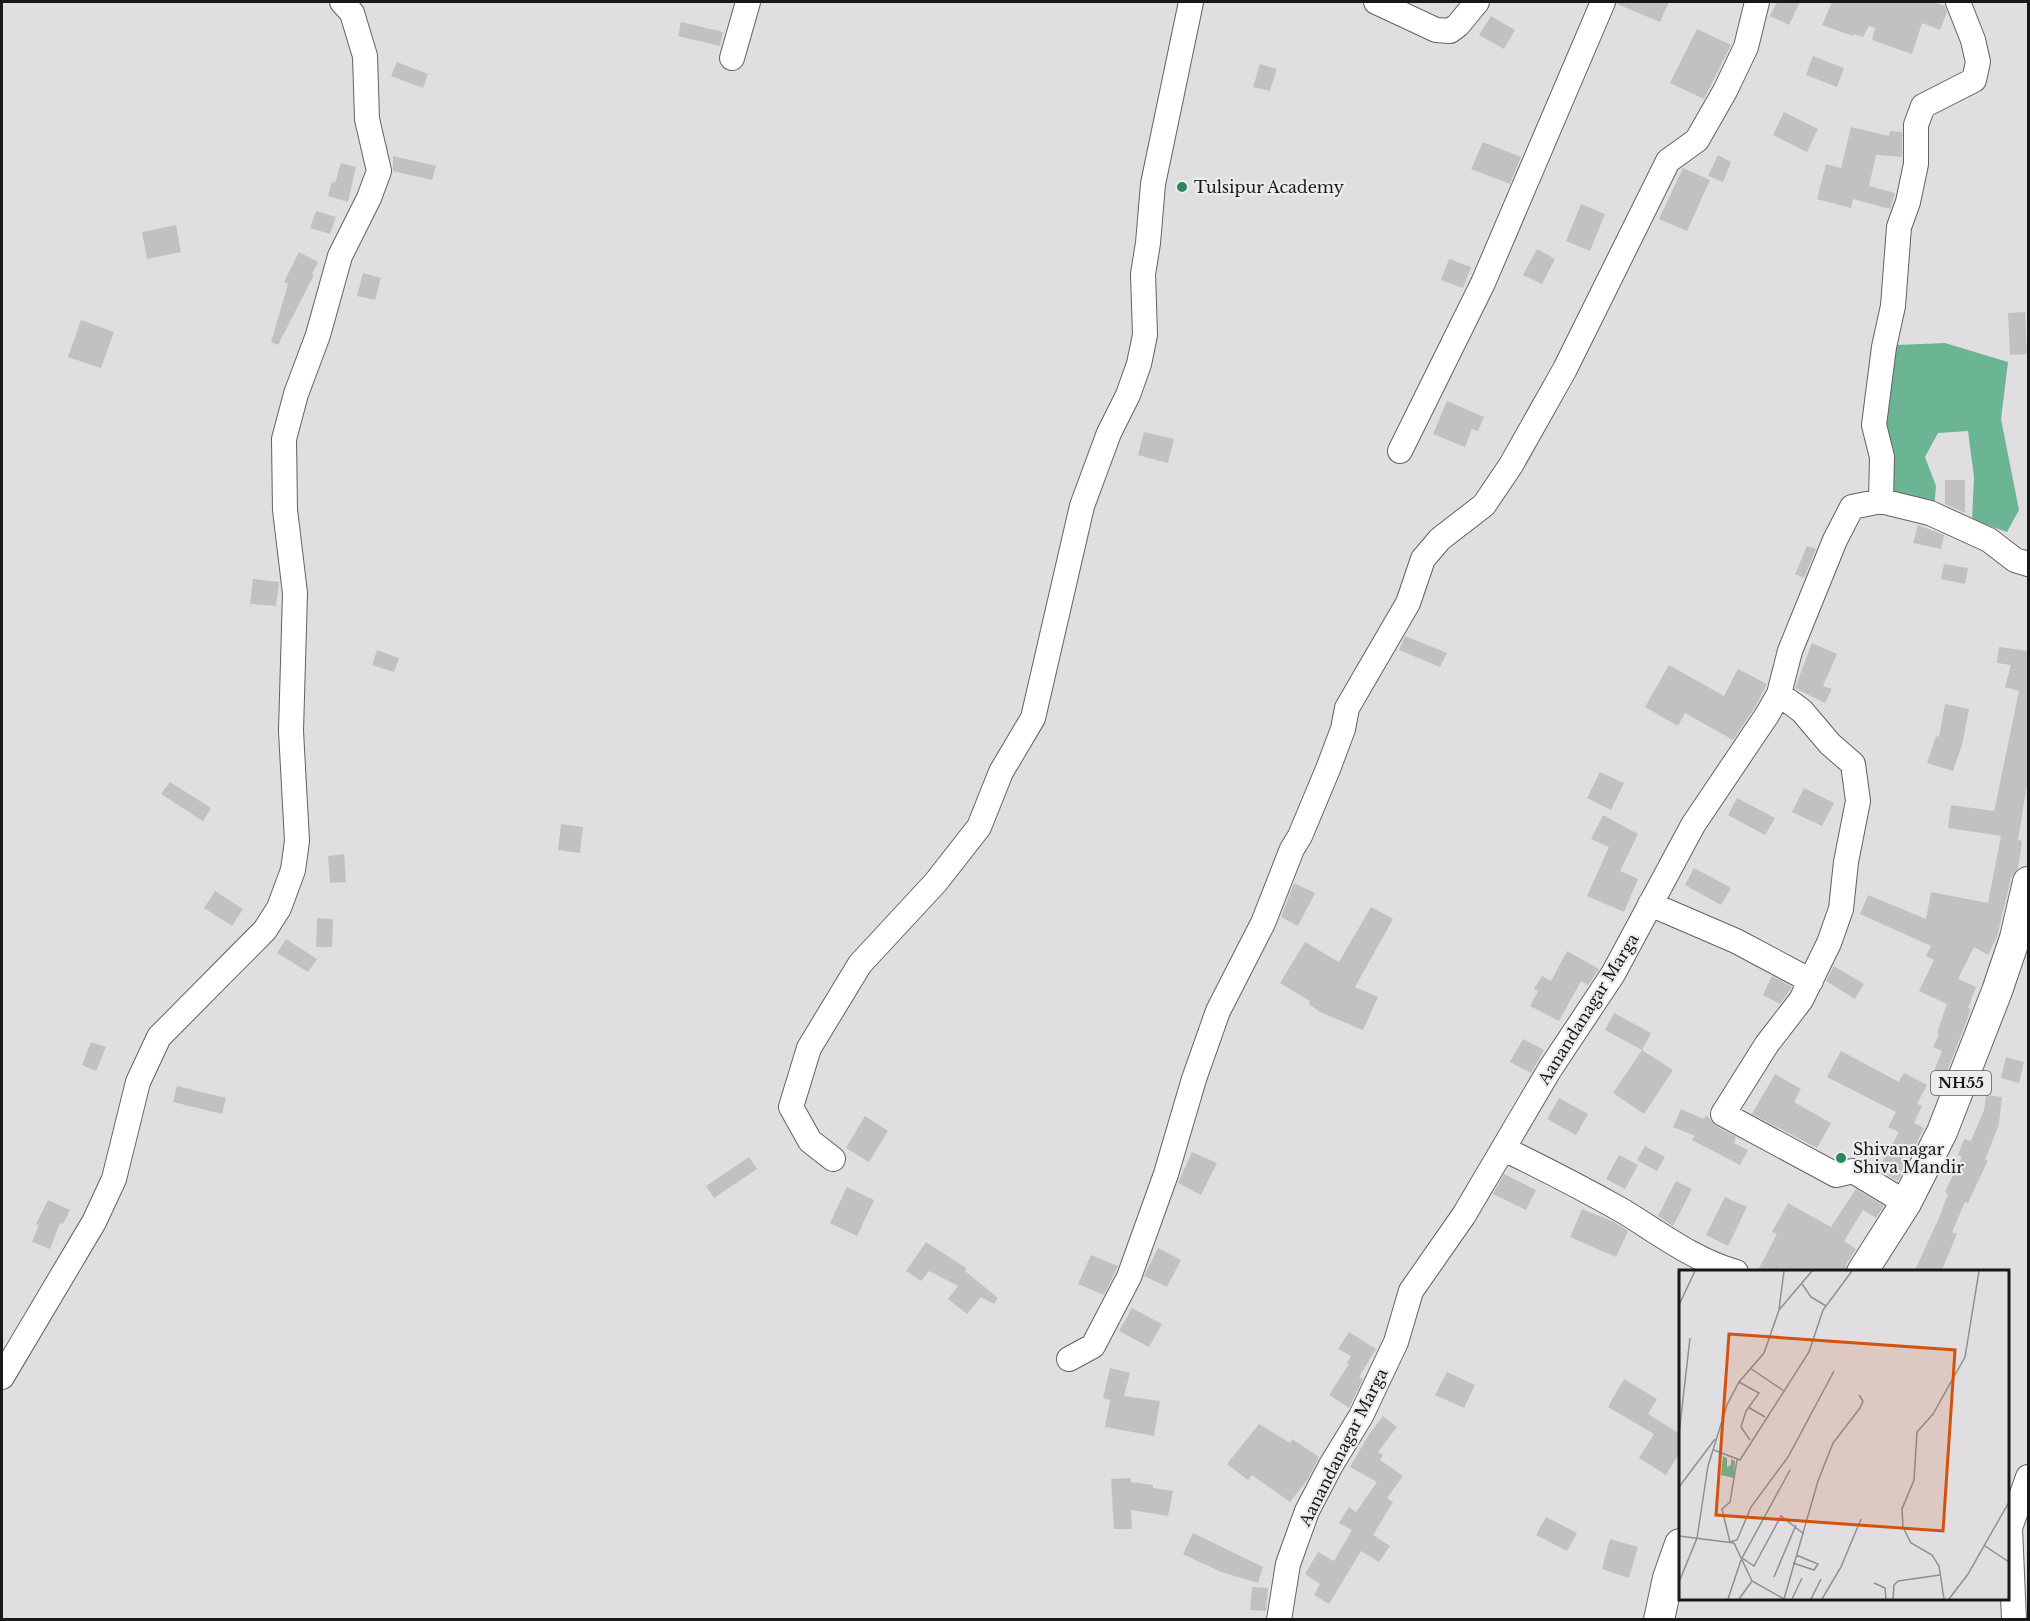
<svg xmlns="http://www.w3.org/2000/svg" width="2030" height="1621" font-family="'Libre Baskerville',serif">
	<rect width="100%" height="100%" fill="#e0dee1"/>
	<path fill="#6cb594" d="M1945,343L2008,362L2001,419L2019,510L2007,532L1972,520L1974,477L1968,431L1938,433L1925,457L1936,486L1934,510L1891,491L1884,415L1897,345Z"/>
	<path fill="#c3c0c3" d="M1617,2H1669L1660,22L1617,4Z
		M1777,2H1800L1789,25L1770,16Z
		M1832,2H1933L1945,6L1947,12L1940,30L1922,23L1912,54L1872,40L1875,28L1869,26L1863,37L1854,34L1853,36L1822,25Z
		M1491,16L1515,30L1504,49L1479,35Z
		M681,22L723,32L720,46L678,36Z
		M1697,29L1731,45L1704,99L1670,83Z
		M1813,56L1844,68L1837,87L1806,75Z
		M397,62L428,74L423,88L391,76Z
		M1260,64L1277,69L1270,91L1253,87Z
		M1784,112L1818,129L1807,152L1773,135Z
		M1851,127L1889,136L1890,131L1902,132V157L1876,155L1869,186L1895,193L1890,209L1853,199L1851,208L1817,199L1826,164L1841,168Z
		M1483,142L1521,157L1510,184L1471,169Z
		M1718,155L1731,162L1723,182L1708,176Z
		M393,156L436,166L432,180L393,171Z
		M341,163L356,167L348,202L328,196L332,182L335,183Z
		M1683,168L1710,180L1687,231L1659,219Z
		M1581,204L1605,214L1590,251L1566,241Z
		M316,211L336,217L330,234L310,228Z
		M176,225L181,252L147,259L142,232Z
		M1537,249L1555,259L1542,284L1523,275Z
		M299,252L318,262L312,274L314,275L278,345L271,342L288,284L284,282Z
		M1449,259L1471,267L1463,288L1441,280Z
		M363,273L381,278L375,300L357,296Z
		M2025,312L2027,354L2010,355L2008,313Z
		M81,320L114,332L101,368L68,357Z
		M1447,401L1484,417L1478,431L1472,429L1465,447L1433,434Z
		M1144,432L1174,439L1168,463L1138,455Z
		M1945,480H1965V513L1945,504Z
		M1918,525L1944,535L1941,549L1913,543Z
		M1807,546L1816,549L1804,578L1795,574Z
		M1944,564L1968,568L1965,584L1941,579Z
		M253,579L279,582L276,606L250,604Z
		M1405,636L1447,653L1440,667L1399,650Z
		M1812,643L1837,654L1823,686L1832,689L1825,703L1795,688Z
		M1999,647L2028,651V778L2018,840L2022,841L2018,869L2011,878L1997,937L1988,955L1974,947L1958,979L1976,987L1968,1008L1971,1009L1944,1080L1932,1076L1942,1051L1933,1047L1939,1034L1937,1033L1947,1004L1919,991L1934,960L1926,956L1931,946L1860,914L1868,895L1926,919L1931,892L1988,903L2001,836L1948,828L1951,805L1994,811L1995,807L2019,691L2005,687L2011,665L1997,663Z
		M377,650L399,658L394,672L372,665Z
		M1669,665L1724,696L1738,669L1767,684L1755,707L1733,740L1685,713L1678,726L1645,707Z
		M1945,704L1969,709L1962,745L1953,771L1927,763L1936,736L1939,737Z
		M1600,772L1624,783L1611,810L1587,798Z
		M170,782L211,808L203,821L161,794Z
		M1804,788L1834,803L1822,826L1792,812Z
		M1737,798L1775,818L1765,835L1728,815Z
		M1603,815L1638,834L1620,871L1638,879L1624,912L1587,896L1609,847L1591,839Z
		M561,824L583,827L580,853L558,850Z
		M344,854L346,882L330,883L328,856Z
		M1694,868L1731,888L1721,905L1685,885Z
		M1294,883L1315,893L1298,926L1281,917Z
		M215,891L243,909L232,926L204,908Z
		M1371,907L1393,919L1355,987L1378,997L1363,1030L1320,1012L1309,1004L1310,1001L1280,983L1305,942L1339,962Z
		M317,918L333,919L332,947H316Z
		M286,939L317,959L308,972L277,953Z
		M1567,951L1599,969L1588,985L1581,981L1559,1021L1530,1006L1538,991L1534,989L1542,976L1551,981Z
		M1834,966L1864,984L1855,999L1826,981Z
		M1772,976L1792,987L1780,1004L1763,995Z
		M1614,1013L1651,1033L1642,1050L1605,1030Z
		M1523,1039L1544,1050L1531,1073L1510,1062Z
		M91,1042L106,1047L96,1071L82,1065Z
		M1642,1050L1673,1070L1644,1114L1613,1093Z
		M1841,1051L1899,1082L1904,1073L1927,1085L1917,1104L1922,1106L1914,1123L1924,1128L1898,1181L1878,1169L1899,1132L1888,1127L1896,1112L1827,1077Z
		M2006,1057L2024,1062L2019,1083L2001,1078Z
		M1775,1074L1801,1089L1794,1102L1831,1123L1817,1148L1752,1114Z
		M177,1086L226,1098L222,1114L173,1102Z
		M1986,1095L2002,1097L1999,1124L1985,1160H1988L1968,1203L1965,1202L1952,1232L1957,1234L1941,1272H1914L1939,1218L1948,1194L1945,1192L1962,1157L1958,1155L1964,1139L1971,1141L1984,1110Z
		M1559,1098L1588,1114L1576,1135L1547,1119Z
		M1681,1109L1704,1119L1706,1115L1716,1126L1736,1137L1734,1143L1748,1150L1740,1165L1692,1140L1695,1136L1673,1127Z
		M865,1116L888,1131L869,1162L846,1148Z
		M1645,1146L1665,1157L1657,1171L1637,1160Z
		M1192,1152L1217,1163L1201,1195L1178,1183Z
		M1619,1155L1638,1165L1625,1189L1606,1179Z
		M749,1157L757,1169L714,1198L706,1186Z
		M1504,1174L1536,1190L1526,1210L1493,1194Z
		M1676,1181L1692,1189L1673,1226L1658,1216Z
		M847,1187L874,1200L857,1236L830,1223Z
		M1856,1189L1884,1206L1876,1218L1863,1210L1844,1241L1856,1249L1847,1263L1845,1272H1757L1777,1234L1772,1232L1788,1203L1831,1227Z
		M1725,1197L1747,1207L1728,1246L1706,1235Z
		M48,1200L70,1210L63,1224L60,1223L50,1249L32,1242L39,1225L36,1224Z
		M1582,1209L1614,1222L1628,1231L1616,1257L1570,1237Z
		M926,1242L966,1268L965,1271L998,1298L994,1304L981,1297L967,1314L948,1299L958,1286L929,1271L921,1281L906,1271Z
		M1158,1248L1181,1260L1167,1287L1144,1276Z
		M1091,1255L1118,1266L1104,1295L1078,1284Z
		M1132,1308L1162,1324L1149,1347L1119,1331Z
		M1349,1332L1376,1349L1359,1377L1363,1379L1349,1408L1329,1395L1349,1364L1347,1363L1351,1356L1338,1349Z
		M1110,1368L1130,1373L1124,1396L1160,1401L1154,1436L1105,1427L1110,1400L1103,1398Z
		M1447,1372L1475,1385L1464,1408L1435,1395Z
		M1624,1379L1657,1399L1648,1414L1680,1434V1452L1666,1475L1639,1458L1654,1434L1608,1407Z
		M1383,1416L1397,1427L1378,1452L1383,1455L1380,1460L1403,1476L1387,1498L1393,1502L1373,1535L1390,1546L1379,1562L1361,1551L1329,1604L1314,1595L1320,1584L1305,1574L1318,1552L1334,1561L1352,1530L1339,1523L1349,1507L1356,1512L1377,1482L1350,1467L1368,1436Z
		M1259,1424L1290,1443L1292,1439L1319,1457L1308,1479L1290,1502L1252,1475L1248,1480L1227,1464Z
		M1131,1478V1482L1153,1485V1488L1173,1491L1168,1516L1131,1510L1132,1529H1114L1111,1479Z
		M1546,1517L1577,1533L1567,1551L1536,1535Z
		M1193,1533L1263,1567L1258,1583L1221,1572L1183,1554Z
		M1610,1539L1638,1547L1629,1578L1602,1569Z
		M1252,1587L1268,1588L1266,1611L1250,1610Z"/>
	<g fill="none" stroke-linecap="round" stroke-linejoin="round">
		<defs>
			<path id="minor" d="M1376,2L1436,30L1450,31L1458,25L1477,2
				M732,58L748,2
				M1400,451L1483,283L1603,2
				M1881,501L1882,457L1874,425L1884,347L1893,306L1899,227L1908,202L1916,164V125L1923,106L1974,80L1978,62L1973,40L1958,2
				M1779,694L1802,711L1830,744L1853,764L1858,801L1846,862L1841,909L1829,943L1801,1000L1767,1044L1723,1114L1836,1175L1853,1171L1906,1203
				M1650,904L1736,941L1811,981
				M1504,1149C1545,1169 1584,1189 1623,1211C1659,1233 1694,1260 1736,1272
				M833,1159L810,1141L791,1107L809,1048L860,964L936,882L979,827L1001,772L1033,718L1082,506L1109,433L1128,395L1139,364L1145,335L1143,274L1148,243L1153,184L1191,2
				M1069,1359L1093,1346L1129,1277L1166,1174L1194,1079L1218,1011L1263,923L1292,849L1300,836L1328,769L1343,729L1347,708L1408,603L1423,559L1440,539L1484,505L1511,465L1565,369L1668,161L1697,140L1725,91L1746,47L1757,2
				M2,1377L94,1222L114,1179L138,1082L159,1037L265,930L279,908L293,870L297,841L291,731L295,593L285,510L284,439L296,394L318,335L340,256L369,198L379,171L367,119L365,56L352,13L342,2
				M1279,1620L1288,1564L1307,1511L1331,1465L1361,1416L1396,1342L1411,1291L1464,1215L1550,1069L1613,974L1693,825L1767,715L1779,694L1790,651L1835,540L1852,507L1881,501L1930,513L1989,540L2015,560L2028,564
				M2014,1620L2010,1528L2028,1477"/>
			<path id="major" d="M1862,1272L1906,1203L1942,1132L1997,991L2015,938L2028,882
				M1659,1620L1668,1578L1680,1544"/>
		</defs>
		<use href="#minor" stroke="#636163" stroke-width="26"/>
		<use href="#major" stroke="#636163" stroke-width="32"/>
		<use href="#minor" stroke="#fff" stroke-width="24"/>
		<use href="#major" stroke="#fff" stroke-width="30"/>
	</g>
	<g fill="#2d875d" stroke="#edebee" stroke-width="2">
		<circle cx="1182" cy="187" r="6"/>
		<circle cx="1841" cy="1158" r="6"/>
	</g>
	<g text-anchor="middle" stroke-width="4.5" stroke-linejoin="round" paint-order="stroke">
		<rect fill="#edebee" stroke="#595759" stroke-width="1.5" x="1931" y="1071" width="60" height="24" rx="4.5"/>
		<g font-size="15" font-weight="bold" fill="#191819">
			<text x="1961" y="1088">NH55</text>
		</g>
		<g font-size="16" fill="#191819" stroke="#edebee" text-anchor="start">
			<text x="1194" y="193">Tulsipur Academy</text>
			<text x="1853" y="1155">Shivanagar<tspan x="1853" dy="18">Shiva Mandir</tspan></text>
		</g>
		<g font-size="16" fill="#191819" stroke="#edebee">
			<text transform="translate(1588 1009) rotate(-58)" y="6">Aanandanagar Marga</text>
			<text transform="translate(1343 1447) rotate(-63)" y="6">Aanandanagar Marga</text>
		</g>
	</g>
	<g transform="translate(1679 1270)">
		<rect width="330" height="330" fill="#e0dee1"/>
		<path d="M44,186L48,188V197L52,195V189L56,191L55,208L42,205Z" fill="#6cb594"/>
		<path fill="none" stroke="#908f91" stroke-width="1.5" d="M123,14L132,27L147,36M0,35L16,1M100,39L105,1M71,98L105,121M60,112L80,123L67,141L62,157L71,170M69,137L86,147M0,164L11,68M35,180L61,190L130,82L144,40L173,1M58,190L51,232L43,239L51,272L58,270L72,237L109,187L155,101M111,200L63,288L75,296L102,246L125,264M0,217L36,169M0,266L55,273L73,311L105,329M306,276L330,292M114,293L135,300L139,294L117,285M95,307L117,255M0,312L18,268L29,196L48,135L60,112L85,83L100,40L133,1M195,313L206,318L207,329M49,329L62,290M60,329L73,311M105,329L139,211L154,173L181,138L184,131L180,125M113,329L123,308M132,329L142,309M143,329L162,297L182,249M214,329L215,315L219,311L261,305M265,329L260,296L253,285L232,273L224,257L223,239L235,210L238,162L254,144L286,87L300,1M270,329L289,304L330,232"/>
		<path fill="#d3520d" fill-opacity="0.15" stroke="#d3520d" stroke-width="3" d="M50,64L276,80L264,261L37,245Z"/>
		<rect width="330" height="330" fill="none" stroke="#191819" stroke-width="3"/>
	</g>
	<rect width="2030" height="1621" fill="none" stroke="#191819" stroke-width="6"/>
</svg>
